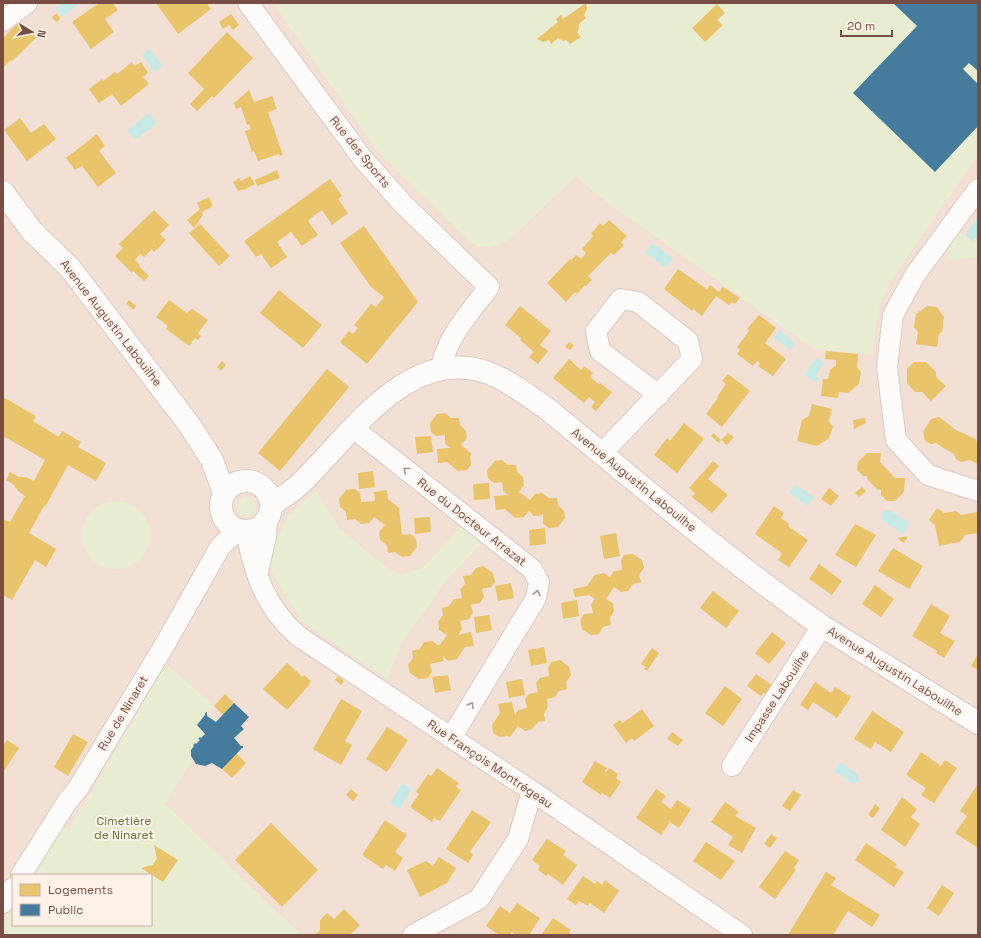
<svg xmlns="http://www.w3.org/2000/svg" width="981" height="938" font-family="'Space Grotesk',sans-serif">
	<rect width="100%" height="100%" fill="#f8eee7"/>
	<path fill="#f3e0d5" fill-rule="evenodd" d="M3,3H978V935H3ZM13,875H151V925H13Z"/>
	<path fill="#e8edd1" d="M273,3H978V155L891,280L878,307L873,355L812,348L596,194L576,176L508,241L489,247H478L467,239L379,153Z
		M959,232L974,243L978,238V257L952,261L949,260C945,249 953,241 959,232Z
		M316,491L339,528L383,565L401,575L423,568L462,526L483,541L444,583L401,644L387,680L302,621L271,571L275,543L288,516Z
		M245,496L254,500L256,510L248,517L239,514L236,504Z
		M82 535a34 34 0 1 1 68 0a34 34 0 1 1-68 0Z
		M166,664L214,706L205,713V715L197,724H195L205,734L201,738L200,737L199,738L200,740L196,744L195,743L193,744L194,746L191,753L192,760L165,804L300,934L299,935H3V921L13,906V925H151V875H33L63,827L69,830Z"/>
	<path fill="#c8eae6" d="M63,3H77L78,5L62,17L55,8Z
		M150,49L163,66L155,72L142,55Z
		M149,113L157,124L135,140L127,130Z
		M976,219L978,220V234L973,241L965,235Z
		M653,243L673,258L666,268L645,253Z
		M780,330L795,343L790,350L774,337Z
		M816,358L824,363L816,376L819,378L816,383L804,375Z
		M795,484L814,497L808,506L789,493Z
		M888,509L910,523L903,534L881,520L882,518L881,516L882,512L887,511Z
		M840,762L859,775L858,776L860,781L859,782L854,783L853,784L834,771Z
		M402,783L412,789L400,809L390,803Z"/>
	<path fill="#e9c46a" d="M99,3H113L118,10L105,19L114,32L91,49L72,22Z
		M156,3H207L211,9L178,34Z
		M586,3L587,9L584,15L586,18L579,24V28L577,32L581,37L570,44L566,40L563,41L558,38L551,44L549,40L543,42L537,39L558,22L556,19L561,15L563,19Z
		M717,4L725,13L717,20L723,25L705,42L692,28Z
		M57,13L60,19L56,22L52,17Z
		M231,14L239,25L233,30L229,25L223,29L219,22Z
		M20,21L36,38L12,61L11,60L3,68V38Z
		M227,32L253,58L214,98L212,96L197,111L190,104L204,89L188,73Z
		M132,62L135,66L141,62L148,73L143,77L149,84L121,106L112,94L99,103L89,89L102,79L103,81L115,72L117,74Z
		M249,90L254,102L272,96L277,109L268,112L283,155L280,156L279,154L258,161L254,151L252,152L245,131L251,129L249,124L247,125L241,107L236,109L234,103Z
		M20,118L31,133L44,124L56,139L27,161L4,130Z
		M97,134L105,146L99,151L116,173L98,187L82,166L75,170L66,158Z
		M277,170L280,178L257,186L255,180Z
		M250,176L255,184L246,189L238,191L233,182L239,178L241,181Z
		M330,179L342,196L338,199L348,213L332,225L322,210L312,217L308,221L318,235L302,246L291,232L287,235L277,242L287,257L271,268L261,254L256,257L244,241Z
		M209,197L213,206L202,212L203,215L194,228L187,220L200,209L197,203Z
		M154,210L169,225L160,234L166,240L154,252L152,249L144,257L140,254L135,260L140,265L139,266L149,276L144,281L133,271L132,273L115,256L123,248L119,244Z
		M609,220L627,236L621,242L624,245L614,255L611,253L588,276L592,280L586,286L585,285L577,294L575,292L566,302L547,283L570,259L571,260L576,255L581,259L586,253L582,249L593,236L591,234L600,223L603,226Z
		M200,224L230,256L219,266L189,233Z
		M364,226L418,302L367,364L340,342L349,331L353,334L358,328L354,325L371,304L376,307L384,297L371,287L340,243Z
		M678,269L707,289L710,285L719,292L723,287L740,298L735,304L732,302L729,305L716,296L702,316L693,309L692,311L664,289Z
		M279,290L322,325L303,348L260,313Z
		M129,300L136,306L133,310L126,303Z
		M169,300L187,313L192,309L208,320L198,333L201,336L198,340L195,338L189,346L166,329L168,326L156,317Z
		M520,306L551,331L540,345L548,351L538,364L529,357L534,352L520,340L521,338L505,325Z
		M927,306L937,307L944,317L942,332L939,334L937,347L916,344L918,332L914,327L916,314Z
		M759,315L776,328L765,343L786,359L773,376L758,366L760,363L757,361L753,366L737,354L740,350L737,347L749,331L747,329Z
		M569,342L574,345L570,350L565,347Z
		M826,351L858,354L857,367L861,372L859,384L848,393L839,392L838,398L821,396L823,379H828L830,370L836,365V360L825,359Z
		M569,359L581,370L584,366L593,373L590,377L599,384L600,383L612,392L596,411L591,407L595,402L589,397L584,403L553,378Z
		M222,361L226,365L221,371L217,367Z
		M914,362H926L936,372V377L946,386L931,401L922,392H915L907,383V369Z
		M327,369L349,387L280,471L258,453Z
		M728,374L750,391L722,427L706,414L718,398L717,397L726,384L722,381Z
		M3,397L36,416L33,421L59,437L62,431L81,442L78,447L106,463L96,481L68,465L45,507L44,506L29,533L56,549L46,567L35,560L12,600L3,595V519L10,522L25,496L18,491L14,485L6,480L10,472L19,477H26L34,481L45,460L3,436Z
		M812,404L832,409L829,421L833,427L829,438L817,446L797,441L802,420L809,416Z
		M445,413L451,418H459L460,425L466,431L467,438L461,445L472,454L470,456L471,465L467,470L458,471L447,462L438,463L437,449L451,448L445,444V435L436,436L431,432L430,423L437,414Z
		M939,417L956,430L976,439L978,447V464L970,460L961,462L956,459L954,454L945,449L936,443L931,444L925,441L923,432L931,419Z
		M865,418L866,423L854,429L853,420Z
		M684,423L704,439L677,473L654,455L667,438L670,441Z
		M713,433L721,440L719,443L711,436Z
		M728,433L734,437L727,445L721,440Z
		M431,436L433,452L417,454L415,437Z
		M867,453H881L880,462L895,478H905L904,492L895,501H887L881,495V490H878L867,479V476H863L857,470L858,462Z
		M502,460L508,465H516L517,472L523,477L524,485L519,492L530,500L535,494L542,493L549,498H557L558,505L564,511L565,518L558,527L549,528L543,524V515L534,516L529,511L524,517L515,518L505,509L496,510L494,496L508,495L503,491L502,482L494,483L488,478L487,470L495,461Z
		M713,461L719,466L708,479L728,495L712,513L692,497L695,493L689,488Z
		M373,471L375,487L359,489L358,473Z
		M489,483L490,499L474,500L473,484Z
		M862,487L866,491L859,497L855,493Z
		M829,488L839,496L831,506L821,499Z
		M355,489L360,493L361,502L375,501L374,492L387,490L388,499L399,508L402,535L411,534L416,539L417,547L410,556L402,557L395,552L388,553L387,545L380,540L379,532L385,525L374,517L369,523L361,524L355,519L347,520L346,512L340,507L339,499L346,490Z
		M774,506L784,513L781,518L788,523L789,527L808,540L789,567L778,560L782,553L755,534Z
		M937,508L944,513L956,511L961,515L978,512V533L965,535L960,542L939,546L935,525L929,520Z
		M430,517L431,532L415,534L414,518Z
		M855,524L876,535L856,567L835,555Z
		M545,528L546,544L530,546L529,530Z
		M616,533L620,556L604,559L600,536Z
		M908,536L904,543L897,538Z
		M893,548L923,566L909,589L878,571Z
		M633,554L642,560L644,568L639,575L641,582L633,584L628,591L621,592L614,587L606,599L613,603L614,611L610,618L611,625L603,627L599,634L591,635L582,629L580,620L584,614L593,613L591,604L595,599L589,595L575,597L573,589L587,586L595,575L604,573L610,577L614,571L622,570L621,561L624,555Z
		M819,564L842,581L832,595L809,579Z
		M483,566L493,573L495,582L491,587L482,589L484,597L480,603L471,605L473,613L469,619L460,621L462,629L458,635L471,632L474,646L465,647L457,659L448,661L443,656L444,661L430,664L432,672L428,678L419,679L410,673L408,665L413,658L412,651L420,649L424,642L432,641L439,646L447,635L439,630L438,622L443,615L442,608L449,606L454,599L462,598L460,590L465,584L463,576L471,575L476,568Z
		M511,583L514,598L498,601L495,586Z
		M875,585L894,599L881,617L862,604Z
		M713,591L739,611L726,628L700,608Z
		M577,600L579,616L563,619L561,603Z
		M931,604L950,616L940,633L955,641L944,658L936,653L937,651L912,636Z
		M489,615L492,630L476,633L474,617Z
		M772,632L786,643L769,664L755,653Z
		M544,647L547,663L531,666L528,650Z
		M652,648L659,653L647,671L644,669L646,667L641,664Z
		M978,654V670L971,666Z
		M560,660L569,667L571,675L566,682L567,689L559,691L555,697L547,699L548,706L544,714L545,721L538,722L532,729L525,731L518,726L510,737L508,736L499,737L493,733L492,725L500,713L498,704L512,702L515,715L518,710L527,708L525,699L529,694L538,692L536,683L540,678L549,676L548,668L551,662Z
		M287,663L303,677L304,675L311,681L309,683L310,684L287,710L263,689Z
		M756,674L772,685L765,694L763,693L761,696L747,686Z
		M448,675L451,690L435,693L432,677Z
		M338,676L344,681L341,685L335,680Z
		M522,679L525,695L509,698L506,682Z
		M815,682L831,693L835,687L851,697L837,718L813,702L808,710L800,705Z
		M725,686L742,699L723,726L705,713Z
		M225,694L234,703L223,715L214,706Z
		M341,699L362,711L345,741L352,745L341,765L313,749Z
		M642,709L654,726L634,741L632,738L626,743L613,725L620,720L623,723Z
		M872,711L904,732L891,752L875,742L871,749L854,739Z
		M387,727L408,740L387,772L366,759Z
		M672,732L683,740L678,746L667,739Z
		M73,734L88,742L68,776L54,767Z
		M7,740L19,748L3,772V746Z
		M921,752L941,766L945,760L957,768L934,803L921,795L926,788L906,775Z
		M236,753L246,763L232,778L222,769Z
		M595,761L607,768L605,771L606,772L609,768L618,774L616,778L621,782L610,798L602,793L601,795L582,782Z
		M437,768L459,783L456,787L461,790L440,821L434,818L432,822L410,807L419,794L416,792L428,774L431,776Z
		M977,785L978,786V848L955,833L967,816L960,811Z
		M351,789L358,795L353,801L346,795Z
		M656,789L666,796L661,802L671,809L677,800L691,809L679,828L670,822L661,835L636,818Z
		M793,790L801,795L790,811L782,806Z
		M902,797L917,809L911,817L920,824L905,847L881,830Z
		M725,802L739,812L735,816L756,828L742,853L728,845L733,837L711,822Z
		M875,804L880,808L873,818L868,815Z
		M472,810L491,822L470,852L473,855L468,863L446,849Z
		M385,820L407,835L395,852L403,858L395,871L386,865L383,869L362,855Z
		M271,823L318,870L282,907L235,860Z
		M771,834L777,838L770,848L764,844Z
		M547,839L566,851L563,855L577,865L563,885L548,874L546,876L538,870L540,866L532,860Z
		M706,842L735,861L721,880L693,861Z
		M866,843L897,864L895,867L904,872L894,887L855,860Z
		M154,845L178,860L163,882L141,868L153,865L157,858Z
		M785,851L799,860L794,868L796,870L775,899L759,887Z
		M439,857L456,868L447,883L420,897L407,870L426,861L433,866Z
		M826,872L836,878L831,885L880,915L872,927L848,911L833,935H788Z
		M583,876L595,884L597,881L602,885L605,880L619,891L604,913L590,903L588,906L579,901L576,905L567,899Z
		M942,885L954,893L939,916L927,908Z
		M517,903L540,918L529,935H516L512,932L510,935H499L486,926L500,906L510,913Z
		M344,909L360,925L350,935H315L320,930V920L327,913L334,919Z
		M553,918L571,930L569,933L572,935H541Z"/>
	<path fill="#457b9d" d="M893,3H978V71L969,63L963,69L978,84V126L935,172L853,93L917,26Z
		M234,703L249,717L241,726L244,729L234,738L241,746H243V748H242L222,769L212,763L205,766L196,764L191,756V750L194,746L193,745L195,743L196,744L200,740L198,739L200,737L201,738L205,734L197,725L205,715V713L207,712V716L216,722Z"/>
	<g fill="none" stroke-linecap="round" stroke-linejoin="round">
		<defs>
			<path id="street" d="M248,3L363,159L404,205L489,287C470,313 446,337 441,369
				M3,21L27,3
				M978,189L915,275L893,315L887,367L896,440L928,475L978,491
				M353,428L532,569L539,582L536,598L451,738
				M602,453L692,359L688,341L638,302L621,299L596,331L600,351L659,395
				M246,531C254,573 265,607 298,636L532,791L742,935
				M258,572L266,536L267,520
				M732,766L822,626
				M21,875L67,802L79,787L164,646L220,547L238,530
				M3,903L13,888
				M413,935L479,899L518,839L532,791"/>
			<path id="secondary" d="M3,192L32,231L70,268L188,423L212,460L224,493
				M221 506a25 25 0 1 1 50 0a25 25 0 1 1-50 0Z
				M271,505C281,498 292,492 301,483C349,437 407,346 486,372C508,380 527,395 546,408C637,482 726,559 822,626L978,723"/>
		</defs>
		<use href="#street" stroke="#d9cac5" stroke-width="22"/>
		<use href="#secondary" stroke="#d9c9c4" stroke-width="24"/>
		<use href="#street" stroke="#fefcfb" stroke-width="20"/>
		<use href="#secondary" stroke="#fefcfb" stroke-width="22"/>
	</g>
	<defs><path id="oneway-chevron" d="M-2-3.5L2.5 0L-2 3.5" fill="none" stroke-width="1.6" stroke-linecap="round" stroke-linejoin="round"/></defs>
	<g stroke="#ad938e">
		<use href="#oneway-chevron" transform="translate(406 470) rotate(-141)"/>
		<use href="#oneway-chevron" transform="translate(537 593) rotate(-77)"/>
		<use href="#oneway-chevron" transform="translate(471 705) rotate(-59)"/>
	</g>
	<g text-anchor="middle" stroke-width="4" stroke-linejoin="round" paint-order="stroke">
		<g font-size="12" fill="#774d46" stroke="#fff2e9">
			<text transform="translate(360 152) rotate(51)" y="4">Rue des Sports</text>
			<text transform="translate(111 323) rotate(52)" y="4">Avenue Augustin Labouilhe</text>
			<text transform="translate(634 480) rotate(39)" y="4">Avenue Augustin Labouilhe</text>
			<text transform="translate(472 522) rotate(38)" y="4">Rue du Docteur Arrazat</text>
			<text transform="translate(895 671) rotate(32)" y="4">Avenue Augustin Labouilhe</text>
			<text transform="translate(777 696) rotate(-57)" y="4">Impasse Labouilhe</text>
			<text transform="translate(123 713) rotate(-59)" y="4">Rue de Ninaret</text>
			<text transform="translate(490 764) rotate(34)" y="4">Rue François Montrégeau</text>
		</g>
		<g font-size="12" fill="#5a793b" stroke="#fff2e9">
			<text x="124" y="825">Cimetière<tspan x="124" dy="14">de Ninaret</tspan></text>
		</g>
	</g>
	<rect width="981" height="938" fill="none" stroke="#774d46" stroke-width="8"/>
	<rect x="12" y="874" width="140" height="52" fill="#fff2e9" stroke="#c9b0a8"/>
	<rect x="20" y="884" width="20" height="12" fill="#e9c46a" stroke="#c9b0a8"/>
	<text x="48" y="894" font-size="12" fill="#774d46">Logements</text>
	<rect x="20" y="904" width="20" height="12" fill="#457b9d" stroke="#c9b0a8"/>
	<text x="48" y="914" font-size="12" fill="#774d46">Public</text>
	<g transform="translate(32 32) rotate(100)" stroke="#fff2e9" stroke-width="3" paint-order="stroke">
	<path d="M0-3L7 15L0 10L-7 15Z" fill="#774d46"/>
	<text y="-6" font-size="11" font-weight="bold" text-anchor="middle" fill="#774d46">N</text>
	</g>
	<path d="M841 30v6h51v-6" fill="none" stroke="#774d46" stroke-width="2"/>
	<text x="847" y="30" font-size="12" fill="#774d46" stroke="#fff2e9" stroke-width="3" paint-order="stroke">20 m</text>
</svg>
